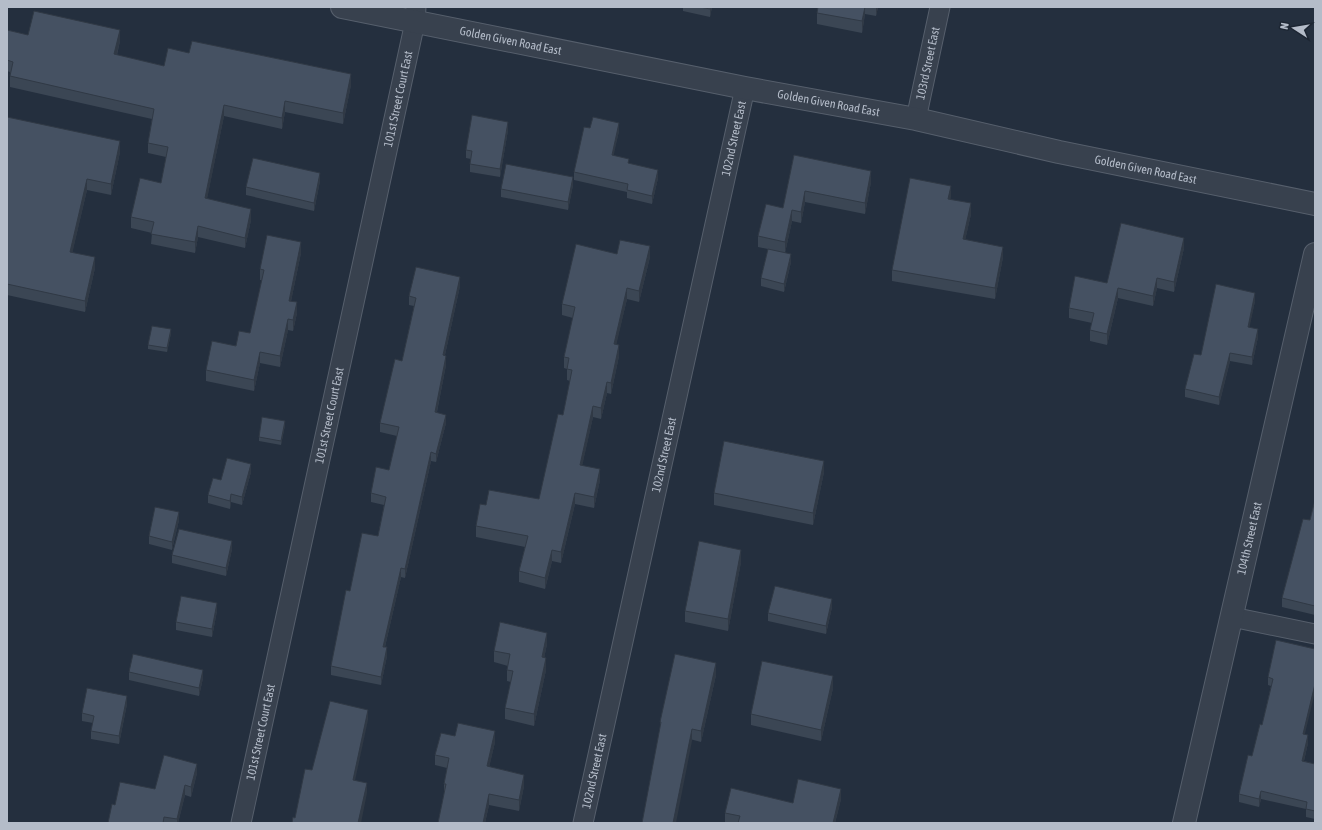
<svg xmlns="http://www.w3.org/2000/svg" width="1322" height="830" font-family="'Asap Condensed',sans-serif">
	<rect width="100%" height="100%" fill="#242f3e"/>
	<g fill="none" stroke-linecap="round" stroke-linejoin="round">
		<defs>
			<g id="minor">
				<path id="s1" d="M916,119L940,7"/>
				<path d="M1232,617L1315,634"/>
				<path id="s2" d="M241,823L415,22L416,7"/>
				<path id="s3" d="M583,823L745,88"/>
			</g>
			<g id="tertiary">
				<path id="s4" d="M342,7L745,88L916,119L1059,152L1315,204"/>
				<path id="s5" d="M1184,823L1315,254"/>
			</g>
		</defs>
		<use href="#minor" stroke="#565f6c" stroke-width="21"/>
		<use href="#tertiary" stroke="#565f6c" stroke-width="24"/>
		<use href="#minor" stroke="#38414e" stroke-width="19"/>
		<use href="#tertiary" stroke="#38414e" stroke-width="22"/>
	</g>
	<path fill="#3b4654" d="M683,7H712L710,17L683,11Z
		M818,7H878L876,16L865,14L862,33L817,24V13Z
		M7,30L28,35L120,41L117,55L164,66L351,85L343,124L285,112L282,129L224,116L207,198L251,220L245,248L198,237L195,253L151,244L152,233L131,228V217L161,183L166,157L148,153V143L152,119L10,87V72L7,71Z
		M7,117L120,152L111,195L87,190L72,253L95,268L85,312L7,295Z
		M590,128L619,131L613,155L658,178L652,204L627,198V192L574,180V172Z
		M508,130L500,177L470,172V164L471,159L466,158V150Z
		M794,155L871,182L865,214L805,202L801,223L792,221L785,253L791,262L784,292L761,286V278L768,249L758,247V236L783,208Z
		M320,181L314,211L246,195V187Z
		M573,185L568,210L501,197V189Z
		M951,197L950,199L971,214L965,240L1003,257L995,299L892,281V270Z
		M1184,248L1174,292L1157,288L1153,306L1118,298L1107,345L1090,341V330L1092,323L1069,318V308L1107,283Z
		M301,253L291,301L297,313L293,331L288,330L280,367L260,363L254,391L206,381V370L250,333L262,280H260V269Z
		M617,254L650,257L639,302L627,299L616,344L619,356L611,394L607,393L601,419L593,417L582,465L600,480L594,508L575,504L561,563L552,561L545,589L519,582V571L525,547L476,537V526L486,505L539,499L563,415L570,381L567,380V369L564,368V357L573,318L562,315V304Z
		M460,286L445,355L446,365L437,412L446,423L436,462L431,461L405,578L401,577L385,647L387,656L381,685L331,675V666L350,591L378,536L384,505L371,502V493L389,470L397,436L380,432V423L402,361L414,306L409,305V296Z
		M1255,301L1249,327L1258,337L1252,365L1230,361L1219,405L1185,397V389L1201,355Z
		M171,333L167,352L148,349V345Z
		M285,425L281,445L259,441V437Z
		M251,472L242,505L231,502L230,509L208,503V495L221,480Z
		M824,472L813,525L714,505V493Z
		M1315,500V615L1282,607V598L1310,520Z
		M179,520L172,550L149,544V536Z
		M232,549L226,576L172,563V555Z
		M741,562L728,631L685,622V611Z
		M832,607L826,634L768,621V613Z
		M217,611L212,637L176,630V622Z
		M1276,640L1305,735L1308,743L1304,761L1315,764V819L1306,817V809L1261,799L1259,807L1239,802V794L1252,756L1262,725L1271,686L1268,685V677Z
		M547,644L544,658L546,670L534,726L505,719V708L511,682L507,681V670L508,666L494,662V651Z
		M129,672L203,678L199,696L129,680Z
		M716,675L701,742L660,731V722Z
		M833,688L821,741L751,725V714Z
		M127,704L119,744L91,739V731L93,723L82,721V713Z
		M455,736L495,742L489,767L524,786L519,811L489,805L485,823H438L444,794V784L447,768L435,765V755Z
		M197,773L191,797L185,795L178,823H108L115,805Z
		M841,799L835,823H725V813L793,803Z"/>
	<path fill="#303945" d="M710,7H712L710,17Z
		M865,7V14L862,33V21Z
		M876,7H878L876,16Z
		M120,30V41L114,65V54Z
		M351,74V85L343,124V113Z
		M285,101V112L282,129V118Z
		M224,105V116L205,209V198Z
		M508,122V130L500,177V169Z
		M619,123V131L612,163V155Z
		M120,141V152L111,195V184Z
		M658,170V178L652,204V196Z
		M871,171V182L865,214V203Z
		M320,173V181L314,211V203Z
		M573,177V185L568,210V202Z
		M87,179V190L70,263V252Z
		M951,186V197L948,210V199Z
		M805,191V202L801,223V212Z
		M971,203V214L963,250V239Z
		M251,209V220L245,248V238Z
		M792,210V221L785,253V242Z
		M198,226V237L195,253V242Z
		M1184,238V248L1174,292V282Z
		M301,242V253L289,311V301Z
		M650,246V257L639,302V291Z
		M1003,247V257L995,299V288Z
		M791,254V262L784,292V284Z
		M95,257V268L85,312V301Z
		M460,277V286L443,364V355Z
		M1157,278V288L1153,306V296Z
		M627,288V299L614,355V344Z
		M1118,288V298L1107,345V334Z
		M1255,293V301L1248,335V327Z
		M297,302V313L293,331V320Z
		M288,319V330L280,367V356Z
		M171,329V333L167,352V348Z
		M1258,329V337L1252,365V357Z
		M619,345V356L611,394V383Z
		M260,352V363L254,391V380Z
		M1230,353V361L1219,405V397Z
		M446,356V365L435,421V412Z
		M607,382V393L601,419V408Z
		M593,406V417L580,476V465Z
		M446,415V423L436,462V454Z
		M285,421V425L281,445V441Z
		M431,452V461L405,578V569Z
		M824,461V472L813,525V513Z
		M251,464V472L242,505V497Z
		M600,469V480L594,508V497Z
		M575,493V504L561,563V552Z
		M231,494V502L230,509V501Z
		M179,512V520L172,550V542Z
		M232,541V549L226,576V568Z
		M552,550V561L545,589V578Z
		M741,550V562L728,631V619Z
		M401,568V577L383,655V647Z
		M832,599V607L826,634V626Z
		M217,603V611L212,637V629Z
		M547,633V644L542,669V657Z
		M387,647V656L381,685V677Z
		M546,658V670L534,726V714Z
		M716,663V675L701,742V731Z
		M203,670V678L199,696V688Z
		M833,676V688L821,741V730Z
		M1315,684V692L1303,742V734Z
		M127,696V704L119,744V736Z
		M368,710V720L353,790V780Z
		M692,729V741L676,823H673Z
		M495,731V742L487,777V766Z
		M1308,735V743L1302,769V761Z
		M197,764V773L191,797V787Z
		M524,775V786L519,811V800Z
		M367,783V793L361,823H358Z
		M185,785V795L178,823H177V819Z
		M841,789V799L835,823H833Z
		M1261,791V799L1259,807V799Z
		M489,794V805L485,823H483Z"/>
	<path fill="#455162" stroke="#303945" d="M700,7H710V9Z
		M818,7H865L862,21L817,13Z
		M34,11L120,30L114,54L164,66L168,48L189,53L192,41L351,74L343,113L285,101L282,118L224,105L205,198L251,209L245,238L198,226L195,242L151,234L154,222L131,217L140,178L161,183L168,147L148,143L154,109L10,76L13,62L7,60V30L28,35Z
		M472,115L508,122L500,169L470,164L472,151L466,150Z
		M7,117L120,141L111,184L87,179L70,252L95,257L85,301L7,284Z
		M593,117L619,123L612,155L629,159L628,163L658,170L652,196L627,190L628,184L574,172L584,127L590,128Z
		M794,155L871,171L865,203L805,191L801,212L792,210L785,242L758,236L766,204L783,208Z
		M253,158L320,173L314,203L246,187Z
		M506,164L573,177L568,202L501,189Z
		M910,178L951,186L948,199L971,203L963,239L1003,247L995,288L892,270Z
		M1121,223L1184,238L1174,282L1157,278L1153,296L1118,288L1107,334L1090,330L1094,313L1069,308L1075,276L1107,283Z
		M267,235L301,242L289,301L297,302L293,320L288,319L280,356L260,352L254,380L206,370L212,341L236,346L239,331L250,333L264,270L260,269Z
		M620,240L650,246L639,291L627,288L614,344L619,345L611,383L607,382L601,408L593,406L580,465L600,469L594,497L575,493L561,552L552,550L545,578L519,571L528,536L476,526L480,504L486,505L489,490L539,499L558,414L563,415L572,370L567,369L569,358L564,357L575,307L562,304L576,244L617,254Z
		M768,249L791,254L784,284L761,278Z
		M416,267L460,277L443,355L446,356L435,412L446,415L436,454L431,452L405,569L401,568L383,647H387L381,677L331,666L346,590L350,591L362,533L378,536L386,497L371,493L376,467L389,470L399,427L380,423L395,359L402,361L416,298L409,296Z
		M1216,284L1255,293L1248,327L1258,329L1252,357L1230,353L1219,397L1185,389L1194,354L1201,355Z
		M152,326L171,329L167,348L148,345Z
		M262,417L285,421L281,441L259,437Z
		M724,441L824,461L813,513L714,493Z
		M227,458L251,464L242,497L231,494L230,501L208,495L213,478L221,480Z
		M1315,500V606L1282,598L1303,519L1310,520Z
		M155,507L179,512L172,542L149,536Z
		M179,529L232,541L226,568L172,555Z
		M699,541L741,550L728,619L685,611Z
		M775,586L832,599L826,626L768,613Z
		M181,596L217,603L212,629L176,622Z
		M500,622L547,633L542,657L546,658L534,714L505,708L513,671L507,670L510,654L494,651Z
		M1276,640L1315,649V684L1303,734L1308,735L1302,761L1315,764V811L1306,809L1307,802L1261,791L1259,799L1239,794L1248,755L1252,756L1260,724L1262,725L1273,679L1268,677Z
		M133,654L203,670L199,688L129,672Z
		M675,654L716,663L701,731L692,729L673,823H642L661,722H660Z
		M762,661L833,676L821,730L751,714Z
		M87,688L127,696L119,736L91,731L94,716L82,713Z
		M330,701L368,710L353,780L367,783L358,823H292L293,817L295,818L305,769L312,770Z
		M458,723L495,731L487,766L524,775L519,800L489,794L483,823H438L446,784H444L449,758L435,755L441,733L455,736Z
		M164,755L197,764L191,787L185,785L177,819L164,817L163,823H108L112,804L115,805L120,782L155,789Z
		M798,779L841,789L833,823H738L740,816L725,813L731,788L793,803Z"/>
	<g text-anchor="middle" stroke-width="3.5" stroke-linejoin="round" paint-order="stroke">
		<g font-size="12" fill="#b4bcc9" stroke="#1d2633">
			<text dy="4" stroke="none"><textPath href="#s4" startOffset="172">Golden Given Road East</textPath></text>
			<text dy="4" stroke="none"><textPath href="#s1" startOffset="57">103rd Street East</textPath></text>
			<text dy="4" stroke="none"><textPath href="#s2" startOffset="741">101st Street Court East</textPath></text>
			<text dy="4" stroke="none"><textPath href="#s4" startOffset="496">Golden Given Road East</textPath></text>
			<text dy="4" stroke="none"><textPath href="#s3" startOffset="701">102nd Street East</textPath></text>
			<text dy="4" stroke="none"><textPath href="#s4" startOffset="820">Golden Given Road East</textPath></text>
			<text dy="4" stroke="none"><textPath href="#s2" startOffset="417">101st Street Court East</textPath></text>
			<text dy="4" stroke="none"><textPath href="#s3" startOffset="377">102nd Street East</textPath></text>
			<text dy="4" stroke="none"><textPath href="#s5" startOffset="292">104th Street East</textPath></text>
			<text dy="4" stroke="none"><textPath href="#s2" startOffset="93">101st Street Court East</textPath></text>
			<text dy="4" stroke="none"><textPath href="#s3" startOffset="53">102nd Street East</textPath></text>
		</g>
	</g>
	<rect width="1322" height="830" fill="none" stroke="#b4bcc9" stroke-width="16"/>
	<g transform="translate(1294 28) rotate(282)" stroke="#1d2633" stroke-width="3" paint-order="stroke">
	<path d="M0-3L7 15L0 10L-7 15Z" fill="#b4bcc9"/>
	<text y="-6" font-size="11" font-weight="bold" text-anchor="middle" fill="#b4bcc9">N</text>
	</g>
</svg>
